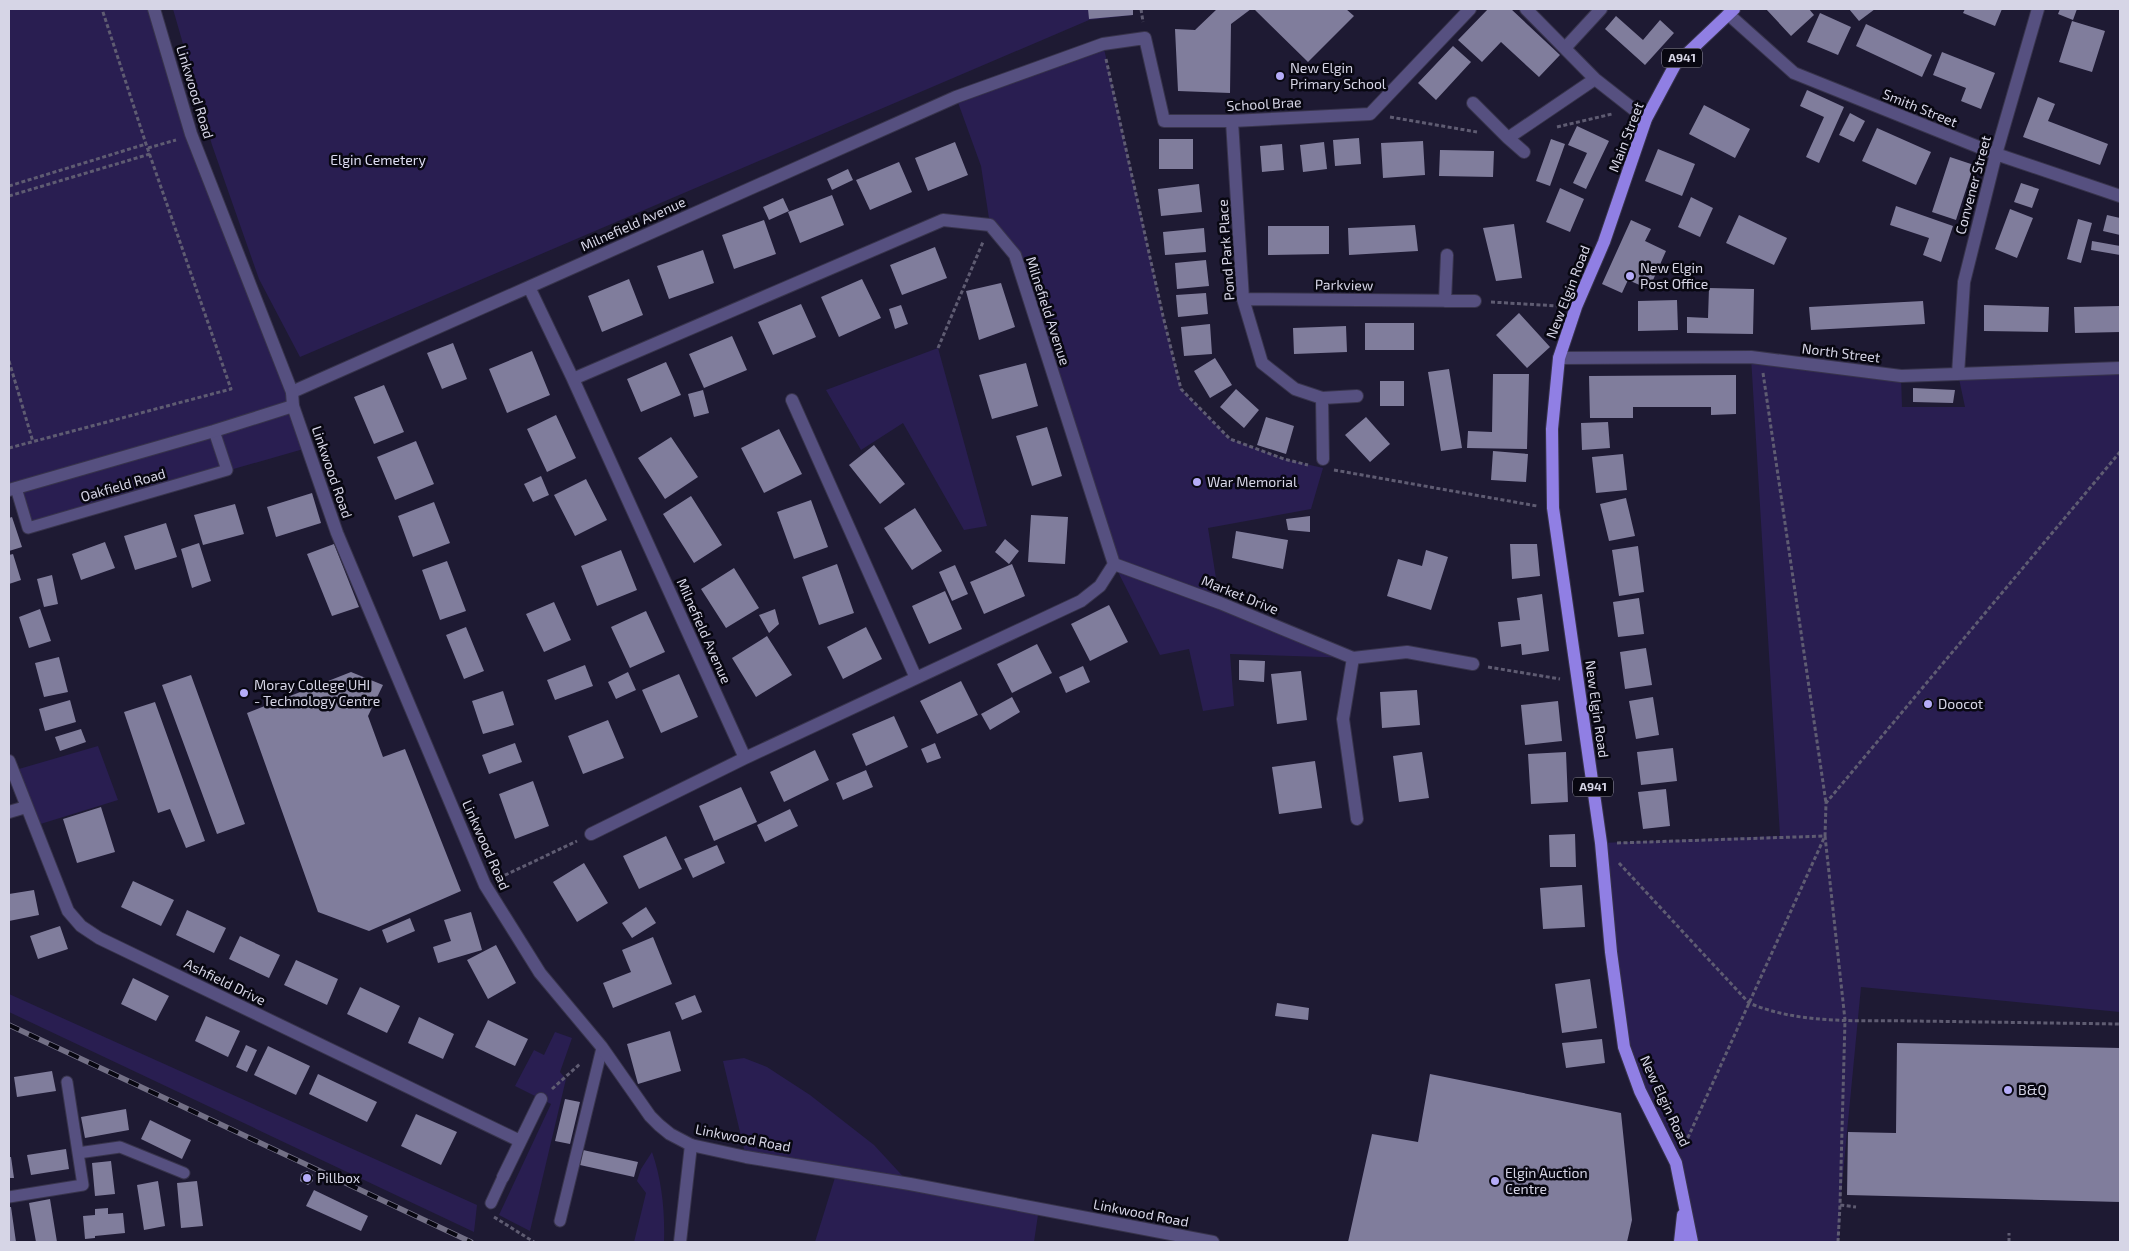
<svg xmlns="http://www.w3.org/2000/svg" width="2129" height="1251" font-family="'Exo 2',sans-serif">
	<rect width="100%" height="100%" fill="#1e1a33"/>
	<path fill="#291e51" d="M9,9H154L191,134L307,448L28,528L17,489L9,491Z
		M173,9H1133V15L1089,20L300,357L259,279L212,145Z
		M1103,44L1163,316L1181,389L1230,439L1284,459L1323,468L1311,509L1208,528L1220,603L1353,658L1230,654L1234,706L1203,711L1189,649L1160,655L1114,564L1015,255L990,225L981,166L956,97Z
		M938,348L987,526L964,530L903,423L861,450L826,390Z
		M1751,357L1901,376L1902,407H1965L1958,374L2120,368V1012L1861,987L1840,1205L1839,1242H1692L1676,1163L1624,1047L1601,843L1780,836Z
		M98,746L118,800L34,826L12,771Z
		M9,994L477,1205L474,1232L9,1012Z
		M555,1032L572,1038L560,1072L566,1079L530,1231L499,1215L551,1104L515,1086L534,1050L544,1055Z
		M744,1058L767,1067L810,1095L874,1145L910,1184L1039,1208L1034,1242H815L837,1171L746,1157L723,1061Z
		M652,1152C662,1181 665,1211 664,1242H634L646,1193L637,1181L641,1169Z"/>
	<path fill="#807d9c" d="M1088,9H1133V15L1089,19Z
		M1217,9H1251L1231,24L1230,93L1178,91L1175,29L1195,30Z
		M1254,9H1346L1354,16L1308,62Z
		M1488,9H1511L1560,55L1539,77L1501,42L1482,62L1458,40Z
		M1766,9H1809L1814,15L1791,36Z
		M1849,9H1875L1859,21Z
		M1965,9H2002L1995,26L1963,13Z
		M2060,9H2077L2073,20L2058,14Z
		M1820,13L1851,27L1838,55L1807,42Z
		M1616,16L1643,40L1660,20L1674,33L1645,65L1605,29Z
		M2072,21L2105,31L2092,72L2059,62Z
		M1866,24L1932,55L1922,77L1856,46Z
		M1453,46L1471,62L1436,100L1418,83Z
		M1942,52L1995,73L1981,109L1961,101L1966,88L1933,75Z
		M1807,90L1844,107L1819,163L1806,157L1824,117L1800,106Z
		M2038,97L2055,104L2048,121L2108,144L2100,165L2023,137Z
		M1704,105L1750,129L1735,158L1689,134Z
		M1850,113L1865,121L1854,142L1839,135Z
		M1577,126L1609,141L1586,189L1573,183L1587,153L1568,145Z
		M1877,128L1931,152L1916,185L1862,161Z
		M1359,138L1361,164L1335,166L1333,140Z
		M1159,139H1193V169H1159Z
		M1551,139L1565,144L1550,186L1536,181Z
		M1423,141L1425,175L1383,178L1381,143Z
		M955,142L968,175L928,191L915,158Z
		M1324,142L1327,169L1303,172L1300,145Z
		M1282,144L1284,170L1262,172L1260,146Z
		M1658,149L1695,164L1682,196L1645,181Z
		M1440,150L1494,151L1493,177L1439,176Z
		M1950,157L1974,165L1956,220L1932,212Z
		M899,162L912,192L870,210L856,180Z
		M848,169L853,180L832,190L827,179Z
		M2021,183L2039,189L2032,208L2014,202Z
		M1199,184L1202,212L1161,216L1158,189Z
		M1560,188L1584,199L1570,232L1546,222Z
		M832,195L844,225L800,243L788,212Z
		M1691,197L1713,208L1700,237L1678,227Z
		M783,198L789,211L769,220L763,207Z
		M1896,206L1953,226L1941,262L1923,255L1929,238L1890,225Z
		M2010,209L2033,218L2017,258L1995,249Z
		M1739,215L1787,238L1774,265L1726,243Z
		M2107,215L2120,218V235L2103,231Z
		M2078,219L2092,223L2081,263L2067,259Z
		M764,220L776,254L734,269L722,235Z
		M1631,220L1651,229L1645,241L1666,251L1649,289L1628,280L1622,293L1602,284Z
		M1514,224L1522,278L1496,281L1483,228Z
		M1415,225L1418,251L1349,255L1348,228Z
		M1268,226H1329V254L1268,255Z
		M1204,228L1206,252L1165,255L1163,232Z
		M2092,241L2120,246V255L2091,250Z
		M935,247L947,278L902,295L890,265Z
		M703,250L714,283L669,299L657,266Z
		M1206,260L1209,286L1177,289L1175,263Z
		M629,279L643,315L602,332L588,296Z
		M862,279L881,318L839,337L821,297Z
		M1001,283L1015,327L979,340L966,291Z
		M1709,288L1754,289L1753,334L1687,333V317L1708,318Z
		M1206,293L1208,314L1178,317L1176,295Z
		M1677,300L1678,330L1638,331V301Z
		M1923,301L1925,324L1811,330L1809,307Z
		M801,304L816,337L773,355L758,322Z
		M901,305L908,324L895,329L889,309Z
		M1984,305L2049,307L2048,332L1984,331Z
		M2120,306V332L2075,333L2074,307Z
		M1519,313L1550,347L1527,368L1496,335Z
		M1365,323H1414V350H1365Z
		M1210,324L1212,354L1184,356L1181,327Z
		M1346,326L1347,352L1294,354L1293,328Z
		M732,336L747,370L704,388L689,354Z
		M453,343L467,379L442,389L427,353Z
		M532,351L550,395L507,413L489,369Z
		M1215,358L1232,385L1210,398L1194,371Z
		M666,362L681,395L641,412L627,379Z
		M1026,363L1038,406L992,419L979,375Z
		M1449,369L1462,448L1441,451L1428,372Z
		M1493,374H1529L1527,449L1467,448L1468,431L1492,432Z
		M1736,375V414L1711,415V407H1633V418H1590L1589,376Z
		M1380,381H1404V406H1380Z
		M384,385L404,432L374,444L354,397Z
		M1913,388L1955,390L1953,403L1913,402Z
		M1236,389L1259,410L1244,428L1220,407Z
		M703,390L709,413L694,417L688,394Z
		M556,415L576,458L547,472L527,429Z
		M1266,417L1294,426L1286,454L1257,445Z
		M1366,417L1390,444L1370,462L1345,435Z
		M1608,422L1610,448L1582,450L1581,423Z
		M1047,427L1062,476L1032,486L1016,436Z
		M779,429L802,474L764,493L741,448Z
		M671,437L698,477L665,499L638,458Z
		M416,441L434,484L395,500L377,457Z
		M874,445L905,484L880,504L849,465Z
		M1493,451L1528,454L1526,482L1491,480Z
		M1623,454L1627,490L1596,493L1592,457Z
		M541,476L549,495L533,502L524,484Z
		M586,479L607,520L575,536L554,495Z
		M312,493L321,523L276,537L267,507Z
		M691,496L722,545L694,563L663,514Z
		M1626,498L1635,536L1609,541L1600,504Z
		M811,500L828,547L794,559L777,512Z
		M434,502L450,543L413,557L398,516Z
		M235,504L244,534L203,545L194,515Z
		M915,508L942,551L912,570L884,528Z
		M1031,515L1068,517L1065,564L1028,562Z
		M1310,516V532L1288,530L1286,519Z
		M12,517L22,547L9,551V518Z
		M166,523L177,557L135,570L124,536Z
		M1236,531L1288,540L1283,569L1232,558Z
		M1005,539L1019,551L1009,564L995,552Z
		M105,542L115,568L81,580L72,554Z
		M199,543L211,581L192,588L181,549Z
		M334,544L359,607L332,616L307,554Z
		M1510,544H1537L1540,576L1512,579Z
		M1638,546L1644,592L1619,596L1612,550Z
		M621,550L637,590L597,606L581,566Z
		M1426,550L1448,557L1431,610L1387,596L1398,559L1422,566Z
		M13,554L21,580L9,584V555Z
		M447,561L466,611L440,620L422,570Z
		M837,564L854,613L819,625L802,577Z
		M1012,564L1025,596L984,614L970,582Z
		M955,565L968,594L952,601L939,572Z
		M734,568L759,608L726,628L701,589Z
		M52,575L58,604L44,607L37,579Z
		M945,591L962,629L929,644L912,606Z
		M1542,594L1549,651L1522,655L1521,644L1501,647L1498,622L1520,620L1517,598Z
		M1639,598L1644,634L1618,637L1613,602Z
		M554,602L571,640L544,652L526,614Z
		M1109,605L1128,642L1090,661L1071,624Z
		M40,609L51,641L29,648L19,617Z
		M775,609L779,624L769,633L759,615Z
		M646,611L665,652L630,668L611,627Z
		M466,627L484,671L464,679L446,635Z
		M866,627L882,659L843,679L827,647Z
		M767,636L792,675L756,697L732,658Z
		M1037,644L1052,673L1012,693L997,664Z
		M1646,648L1652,685L1625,689L1620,652Z
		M59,657L68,692L44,697L35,663Z
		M1239,660L1265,661L1264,682L1239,680Z
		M585,665L593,686L555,700L547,680Z
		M1083,666L1090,682L1066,693L1059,677Z
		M1301,671L1307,720L1277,724L1271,674Z
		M351,672L383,685L368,716L383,757L405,749L461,891L369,931L318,912L247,713Z
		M628,672L636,690L616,699L608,682Z
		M679,674L698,717L661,733L642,690Z
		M191,675L245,824L217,834L162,685Z
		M961,681L978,715L937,734L920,701Z
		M1417,690L1420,725L1382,728L1380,692Z
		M503,691L514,725L483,734L472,701Z
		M1012,697L1020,712L990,730L981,714Z
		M1653,697L1659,735L1636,739L1629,701Z
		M1922 704a6 6 0 1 1 12 0a6 6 0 1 1-12 0Z
		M70,700L76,722L45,731L39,709Z
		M1558,701L1562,741L1525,745L1521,705Z
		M155,702L205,841L186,848L170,809L158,813L124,712Z
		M894,716L908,747L866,766L852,734Z
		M608,720L624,758L583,774L568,736Z
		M81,729L86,742L60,751L55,737Z
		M515,743L522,762L489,774L482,755Z
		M935,743L941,758L927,763L921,749Z
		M1673,748L1677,781L1641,785L1637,752Z
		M815,750L829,780L784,802L770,772Z
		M1422,752L1429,798L1399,802L1393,756Z
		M1566,752L1568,802L1531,804L1528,754Z
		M1315,761L1322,808L1279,814L1272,767Z
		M866,770L873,787L843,800L836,783Z
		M533,781L549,826L515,839L499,794Z
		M741,787L757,822L714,841L699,806Z
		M1666,789L1670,826L1643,829L1638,792Z
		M101,807L115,852L77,863L63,819Z
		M790,809L798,826L765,842L757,825Z
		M1575,834L1576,867H1550L1549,835Z
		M666,836L682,869L639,889L623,856Z
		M717,845L725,863L693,878L684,859Z
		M584,863L608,903L577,922L553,882Z
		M133,881L174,900L161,926L121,907Z
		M1582,885L1585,927L1543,929L1540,888Z
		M34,890L39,915L9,921V894Z
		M646,907L656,923L632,938L622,923Z
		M187,910L226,928L214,953L176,935Z
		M471,912L482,950L438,963L433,947L451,941L444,920Z
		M410,918L415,931L387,943L382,930Z
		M60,926L68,949L38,959L30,936Z
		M240,936L280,955L269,978L229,959Z
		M653,937L672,984L613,1008L603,983L631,972L622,950Z
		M496,945L516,983L488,999L467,960Z
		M296,960L338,979L327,1005L284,985Z
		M133,978L169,996L156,1021L121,1004Z
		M1590,979L1597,1028L1562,1033L1555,984Z
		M360,987L400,1006L387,1033L347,1014Z
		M695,995L702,1012L682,1020L675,1003Z
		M1277,1003L1309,1008L1308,1020L1275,1016Z
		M206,1016L240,1031L228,1057L195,1041Z
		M419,1017L454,1034L443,1059L408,1043Z
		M488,1020L528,1039L515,1066L475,1047Z
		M670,1031L681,1071L638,1084L627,1044Z
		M1602,1039L1605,1063L1566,1068L1562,1043Z
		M1897,1043L2120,1048V1202L1847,1195L1848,1132L1896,1133Z
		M246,1045L257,1050L247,1072L236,1067Z
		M268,1046L310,1066L296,1095L254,1075Z
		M52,1071L56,1091L17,1097L14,1077Z
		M318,1074L377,1102L367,1122L309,1094Z
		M1430,1074L1621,1113L1632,1220L1627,1242H1348L1372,1134L1418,1142Z
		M565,1099L580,1102L570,1144L555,1141Z
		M126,1109L129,1130L85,1138L81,1117Z
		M416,1114L457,1132L441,1165L401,1146Z
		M150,1120L191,1140L182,1159L141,1139Z
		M66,1149L69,1169L31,1175L27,1155Z
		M583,1150L638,1162L634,1177L580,1165Z
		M9,1157H11L14,1178H9Z
		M111,1161L115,1194L95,1196L92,1163Z
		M307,1171L313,1175V1181L308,1185L300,1181L301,1174Z
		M158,1181L165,1226L144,1230L137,1185Z
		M197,1181L203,1226L181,1228L177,1183Z
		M314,1190L368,1216L361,1231L306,1206Z
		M50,1199L57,1242H36L29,1203Z
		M9,1207H11L16,1242H9Z
		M108,1208V1214L123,1213L125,1233L95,1236V1238L85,1239L83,1216L95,1215V1209Z"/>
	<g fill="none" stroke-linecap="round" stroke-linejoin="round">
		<defs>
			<path id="service" d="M16,488L28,528L227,470L214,431
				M78,1153L120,1147L184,1173
				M9,1197L83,1185L67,1082
				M491,1203L503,1177
				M560,1221L602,1048"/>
			<path id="minor" d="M1526,9L1595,79L1646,119
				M1728,14L1794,73L1996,154L2120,196
				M1565,48L1601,9
				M1473,103L1508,138
				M1232,121L1243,299L1262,363L1295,389L1322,398L1357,396
				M1524,152L1508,138L1595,79
				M529,287L956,97L1103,44L1145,38L1164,121H1232L1370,114L1470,9
				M1243,299L1475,301
				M1445,301L1447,255
				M1559,358L1751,357L1901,376L2120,368
				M1958,374L1964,282L1996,154L2038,9
				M573,379L745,758
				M292,392L529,287L573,379L943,220L990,225L1015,255L1114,564L1100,586L1081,601L745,758L591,834
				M1322,398L1323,459
				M792,400L916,678
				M9,490L214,431L293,406
				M1114,564L1220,603L1353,658L1407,652L1473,664
				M1353,658L1343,719L1357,819
				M9,761L68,911L81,926L99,938L520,1141
				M9,812L26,807
				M503,1177L541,1099
				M680,1242L691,1145"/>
			<path id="tertiary" d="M154,9L191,134L292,392L293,406L337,533L485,885L540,973L601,1046L650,1116L659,1125L670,1134L691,1145L746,1157L910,1184L1213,1242"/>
			<path id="primary" d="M1680,1242L1683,1215
				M1692,1242L1676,1163L1640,1091L1624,1047L1611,952L1601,843L1553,508L1552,429L1559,358L1576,307L1604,242L1646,119L1675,65L1734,9"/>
		</defs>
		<use href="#service" stroke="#38344c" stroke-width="13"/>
		<use href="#minor" stroke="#38344c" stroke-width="14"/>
		<use href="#tertiary" stroke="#38344c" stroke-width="14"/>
		<use href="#primary" stroke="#38344c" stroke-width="14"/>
		<path stroke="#5f5c72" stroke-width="3" stroke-dasharray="4 2.5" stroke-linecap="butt" d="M1141,9L1143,22
			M1106,59L1163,316L1181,389L1230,439L1284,459L1308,465
			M1390,117L1477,132
			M1557,127L1612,114
			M148,148L176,140
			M9,186L146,144
			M9,196L150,154
			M1491,302L1559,306
			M938,348L983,242
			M9,361L33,442
			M1763,373L1826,803
			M9,448L231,389L146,144L102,9
			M1334,470L1537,506
			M1488,667L1560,679
			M1617,843L1825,836L1845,1020L1840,1205L1856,1207
			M1619,863L1749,1003C1801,1025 1860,1020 1915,1021C1983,1022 2052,1023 2120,1024
			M499,878L577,841
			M552,1089L581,1063
			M1685,1144L1825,836L1826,803L2120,452
			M494,1217L534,1242
			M1838,1242L1840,1205
			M2009,1242V1233"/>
		<use href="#service" stroke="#565080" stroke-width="11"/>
		<use href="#minor" stroke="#565080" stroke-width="12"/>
		<use href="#tertiary" stroke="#565080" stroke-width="12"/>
		<use href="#primary" stroke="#907fe4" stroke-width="12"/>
		<defs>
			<path id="rail" d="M9,1025L471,1242"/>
		</defs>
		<use href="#rail" stroke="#737086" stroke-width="5.5"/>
		<use href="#rail" stroke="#080711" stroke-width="4" stroke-dasharray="11" stroke-linecap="butt"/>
	</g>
	<g fill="#b5acf8" stroke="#080711" stroke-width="2">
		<circle cx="1280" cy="76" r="5"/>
		<circle cx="1630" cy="276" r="5"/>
		<circle cx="1197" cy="482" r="5"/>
		<circle cx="244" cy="693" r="5"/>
		<circle cx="1928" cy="704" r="5"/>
		<circle cx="2008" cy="1090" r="5"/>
		<circle cx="307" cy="1178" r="5"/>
		<circle cx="1495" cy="1181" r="5"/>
	</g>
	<g text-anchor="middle" stroke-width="5" stroke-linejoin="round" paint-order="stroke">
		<g fill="#080711" stroke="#9897a6" stroke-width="1">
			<rect x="1662" y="48.5" width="40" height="19" rx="4"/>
			<rect x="1573" y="777.5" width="40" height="19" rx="4"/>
		</g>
		<g font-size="12" font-weight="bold" fill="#d6d5e6">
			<text x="1682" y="62">A941</text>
			<text x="1593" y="791">A941</text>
		</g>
		<g font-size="14" fill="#d6d5e6" stroke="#080711" text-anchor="start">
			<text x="1290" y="73">New Elgin<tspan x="1290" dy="16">Primary School</tspan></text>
			<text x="1640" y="273">New Elgin<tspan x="1640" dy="16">Post Office</tspan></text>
			<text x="1207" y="487">War Memorial</text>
			<text x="254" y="690">Moray College UHI<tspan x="254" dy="16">- Technology Centre</tspan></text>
			<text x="1938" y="709">Doocot</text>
			<text x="2018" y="1095">B&amp;Q</text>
			<text x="1505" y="1178">Elgin Auction<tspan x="1505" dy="16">Centre</tspan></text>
			<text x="317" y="1183">Pillbox</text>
		</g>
		<g font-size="14" fill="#d6d5e6" stroke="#080711">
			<text transform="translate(195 92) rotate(73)" y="5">Linkwood Road</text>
			<text transform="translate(1264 104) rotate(-3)" y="5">School Brae</text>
			<text transform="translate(1920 108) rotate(22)" y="5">Smith Street</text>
			<text transform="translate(1626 137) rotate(-69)" y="5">Main Street</text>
			<text transform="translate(1973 185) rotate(-75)" y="5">Convener Street</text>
			<text transform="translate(633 224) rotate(-24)" y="5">Milnefield Avenue</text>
			<text transform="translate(1226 250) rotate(-94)" y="5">Pond Park Place</text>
			<text transform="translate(1344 285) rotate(1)" y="5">Parkview</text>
			<text transform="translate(1568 292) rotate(-69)" y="5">New Elgin Road</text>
			<text transform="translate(1048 311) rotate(72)" y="5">Milnefield Avenue</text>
			<text transform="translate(1841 353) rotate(7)" y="5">North Street</text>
			<text transform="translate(332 472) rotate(71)" y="5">Linkwood Road</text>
			<text transform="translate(123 485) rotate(-16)" y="5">Oakfield Road</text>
			<text transform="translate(1240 595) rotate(22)" y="5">Market Drive</text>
			<text transform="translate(704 631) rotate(66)" y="5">Milnefield Avenue</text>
			<text transform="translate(1597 709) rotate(82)" y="5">New Elgin Road</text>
			<text transform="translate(486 845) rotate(66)" y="5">Linkwood Road</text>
			<text transform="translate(225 982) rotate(26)" y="5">Ashfield Drive</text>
			<text transform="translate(1665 1101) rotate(65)" y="5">New Elgin Road</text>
			<text transform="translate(743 1138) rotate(11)" y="5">Linkwood Road</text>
			<text transform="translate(1141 1213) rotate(11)" y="5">Linkwood Road</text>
		</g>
		<g font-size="14" fill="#deddf2" stroke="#080711">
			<text x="378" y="165">Elgin Cemetery</text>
		</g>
	</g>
	<rect width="2129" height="1251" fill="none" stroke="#d6d5e6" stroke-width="20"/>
</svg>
